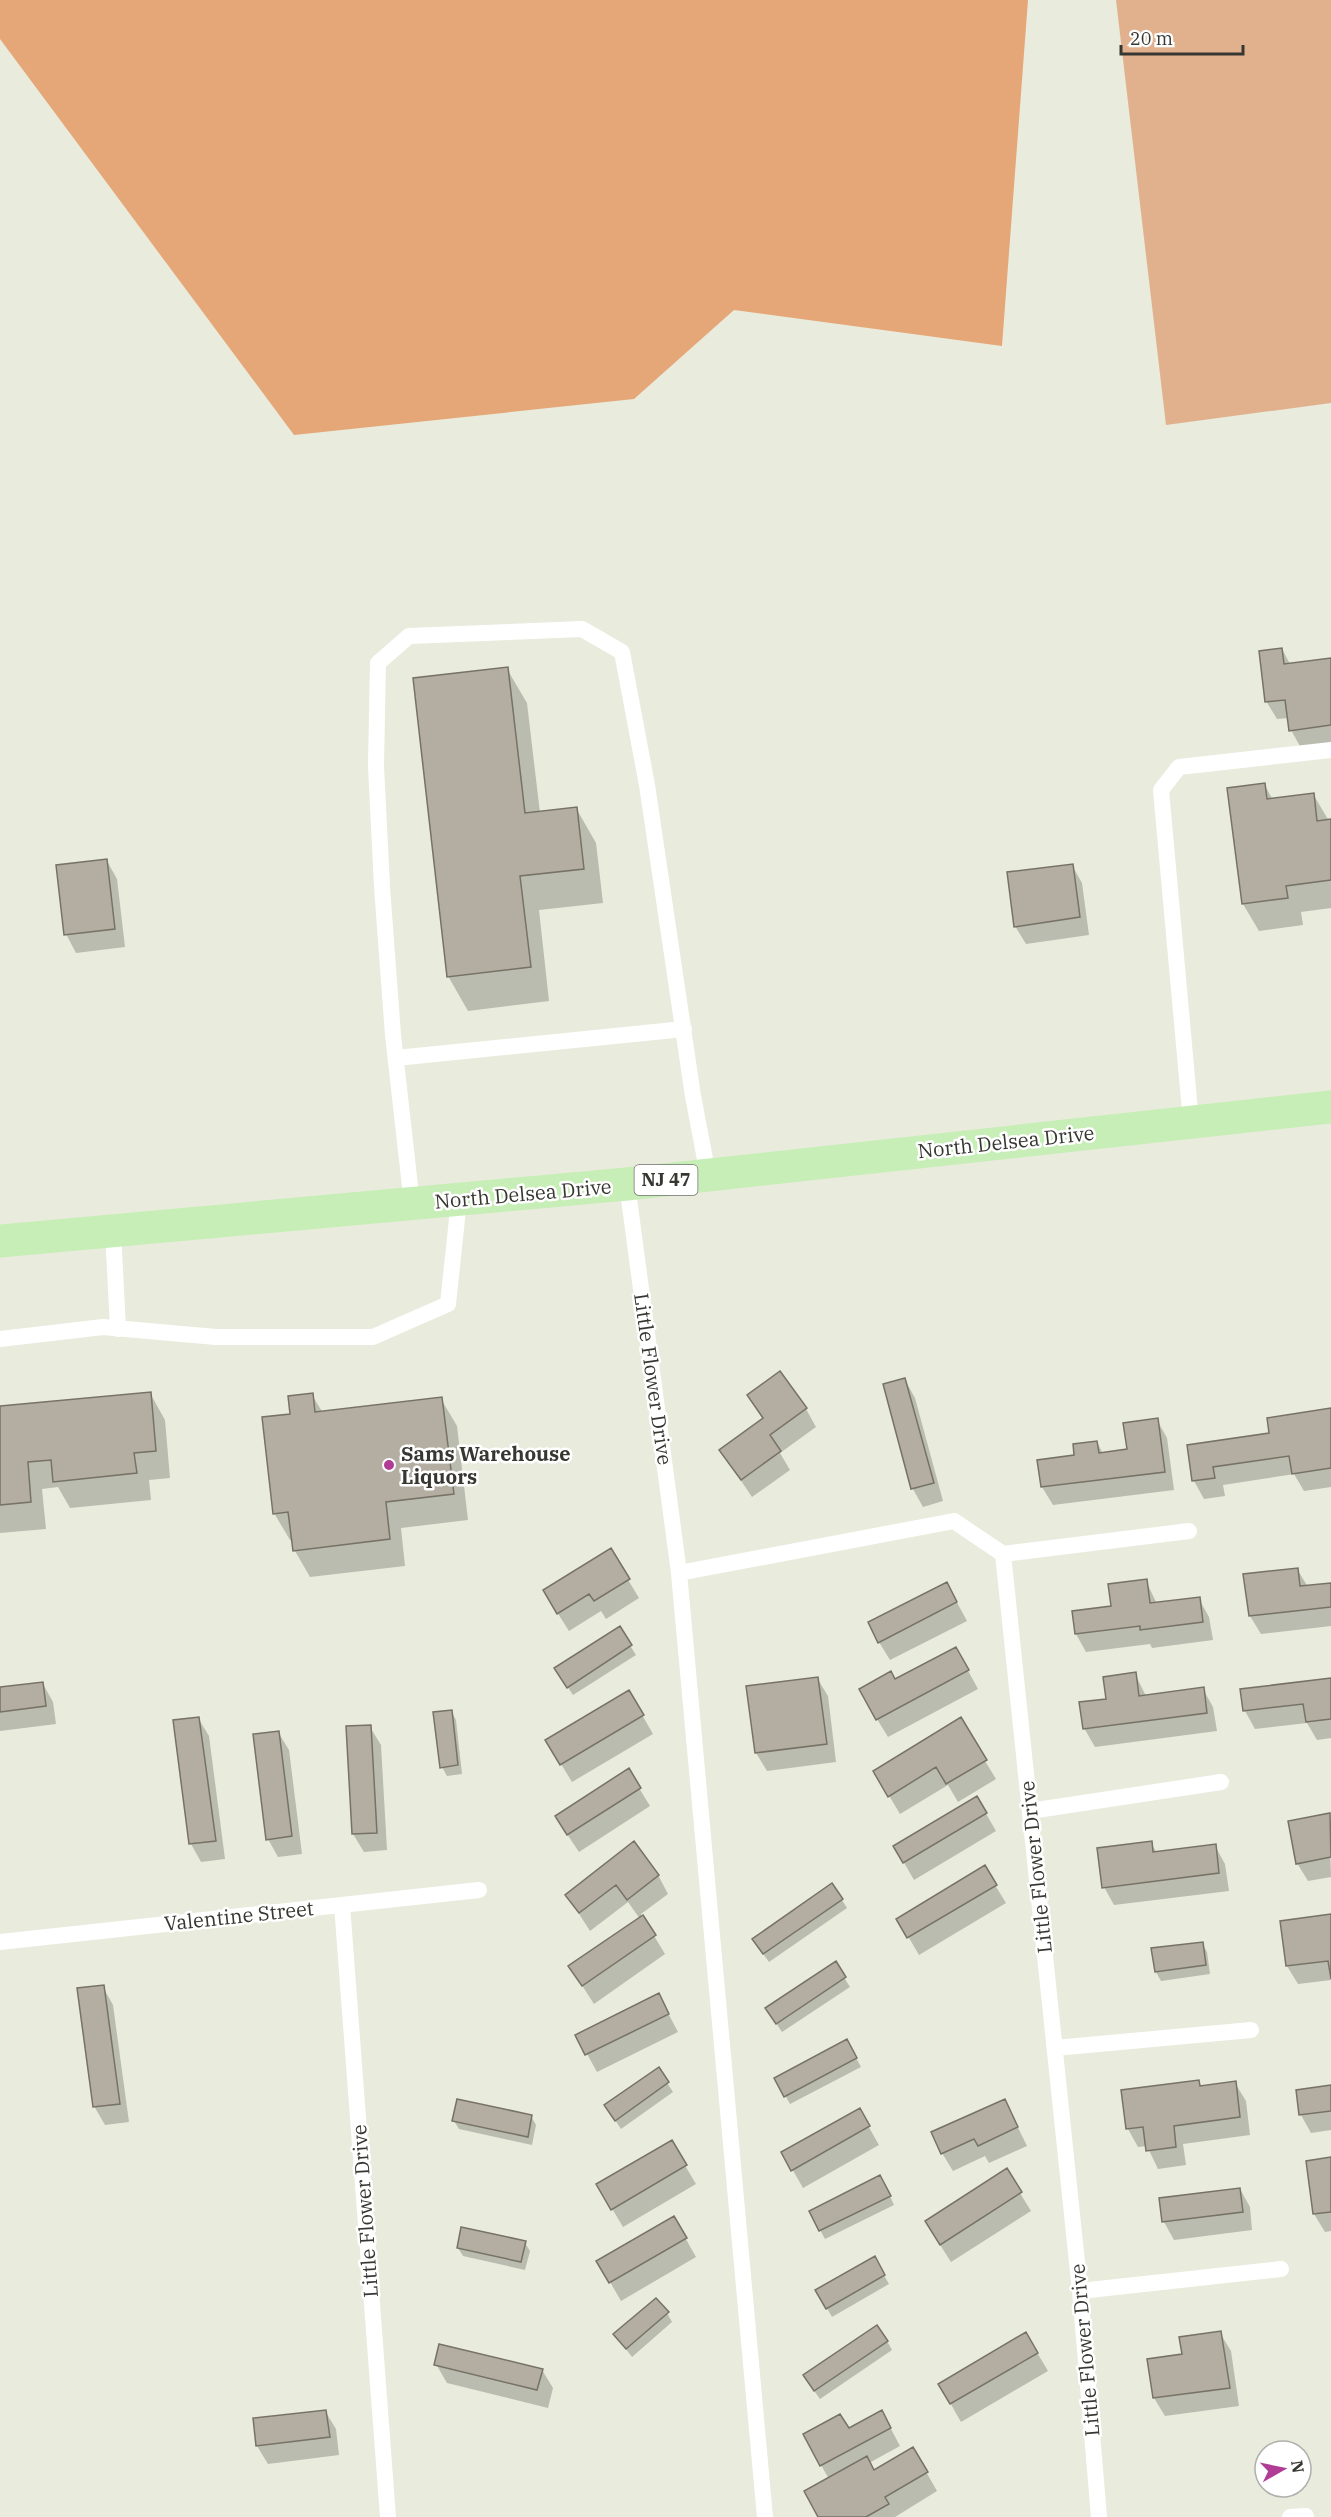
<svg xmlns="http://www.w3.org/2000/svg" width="1331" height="2517" font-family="'IBM Plex Serif',serif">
	<rect width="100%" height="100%" fill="#e9ebdd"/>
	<path fill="#e1b18e" d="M1116,0H1331V403L1166,425Z"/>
	<path fill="#e5a777" d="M0,0H1028L1002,346L734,310L634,399L294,435L0,39Z"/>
	<path fill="#0003" d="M1282,649L1290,664L1331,659V745L1301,748L1291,730L1289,718L1277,719L1266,701Z
		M507,669L527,703L540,813L576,808L596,843L603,903L539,910L549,1001L468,1011L448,976Z
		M1264,784L1273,800L1313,794L1329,821L1331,820V908L1301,912L1303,925L1259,931L1243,904L1229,789Z
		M107,861L117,879L125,947L76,953L66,934Z
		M1072,865L1082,883L1089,935L1026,944L1015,926Z
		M905,1380L915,1398L943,1501L923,1507L913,1489L885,1385Z
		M150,1393L165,1420L170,1478L149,1480L151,1500L70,1508L58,1487L42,1489L46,1529L0,1533V1408Z
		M312,1395L323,1413L441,1399L457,1426L468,1520L401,1528L405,1566L310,1577L295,1551L293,1540H290L274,1513L292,1415Z
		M749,1396L806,1409L816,1427L780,1453L790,1470L752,1497L721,1451L764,1420Z
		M1331,1410V1487L1304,1491L1294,1474L1223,1485L1225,1496L1204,1499L1194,1481L1188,1446L1270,1434Z
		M1157,1420L1167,1438L1174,1490L1053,1505L1042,1487L1039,1461L1076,1456L1097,1442L1103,1454L1129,1451Z
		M610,1550L639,1598L606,1619L601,1611L569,1631L555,1609Z
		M1297,1569L1308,1587L1331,1584V1626L1261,1634L1250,1616Z
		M1146,1581L1157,1604L1199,1599L1209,1617L1213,1640L1152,1648L1150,1644L1086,1652L1076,1634Z
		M947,1584L967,1621L890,1660L879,1642Z
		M619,1628L636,1655L573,1695L561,1677Z
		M966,1667L978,1689L888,1737L877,1719Z
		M1135,1674L1146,1696L1203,1689L1213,1707L1217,1731L1095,1747L1084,1728Z
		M817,1678L828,1696L836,1762L767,1771L756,1753Z
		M1331,1679V1738L1317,1740L1307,1723L1255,1729L1245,1711L1242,1690Z
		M43,1684L53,1702L56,1724L0,1731V1689Z
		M629,1692L653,1734L572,1782L547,1741Z
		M451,1711L456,1720L462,1774L447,1776L442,1767Z
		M198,1718L209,1736L225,1859L201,1862L191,1844Z
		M370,1727L381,1745L387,1850L364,1852L353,1834Z
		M278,1732L289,1750L302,1854L278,1857L268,1839Z
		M985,1761L996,1779L958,1802L948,1785L900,1814L875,1772Z
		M639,1788L650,1806L579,1852L567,1834Z
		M977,1798L996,1831L914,1880L895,1847Z
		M1329,1815L1331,1877L1308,1881L1297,1863Z
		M1151,1843L1157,1853L1215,1846L1225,1864L1229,1891L1114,1905L1104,1887Z
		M984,1867L1006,1903L919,1955L898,1919Z
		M658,1875L668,1894L641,1914L665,1954L594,2004L570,1967L640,1919L628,1902L590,1931L567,1895Z
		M842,1900L847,1908L769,1962L759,1948Z
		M1331,1915V1980L1298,1984L1287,1966L1282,1922Z
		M1202,1943L1207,1952L1210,1974L1161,1981L1156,1972Z
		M835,1963L850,1987L782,2032L772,2017Z
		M103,1987L113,2005L129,2122L105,2125L94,2106Z
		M668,2013L678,2032L597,2072L577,2036Z
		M847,2041L861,2067L790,2104L776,2079Z
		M658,2069L673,2092L621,2129L611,2114Z
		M1199,2082L1202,2087L1235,2083L1246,2101L1250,2135L1183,2144L1186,2165L1158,2169L1147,2146L1138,2147L1128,2129Z
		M1331,2087V2130L1311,2133L1301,2115L1297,2091Z
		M1005,2101L1027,2146L989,2163L985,2156L953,2171L942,2153Z
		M859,2110L879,2145L803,2188L783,2153Z
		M531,2116L536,2125L532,2145L459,2129L454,2121Z
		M671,2142L696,2184L623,2227L598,2185Z
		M1331,2159V2231L1325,2232L1314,2214L1307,2162Z
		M1006,2170L1031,2211L951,2262L937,2240Z
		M885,2185L894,2205L825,2239L820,2230Z
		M1240,2189L1250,2207L1252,2230L1174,2240L1164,2222Z
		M674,2218L696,2257L621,2301L598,2261Z
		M525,2243L530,2251L525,2270L463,2256L458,2248Z
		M874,2258L889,2284L832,2317L817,2291Z
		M667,2313L672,2322L632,2357L615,2335Z
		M1220,2333L1231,2351L1239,2406L1165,2416L1154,2398L1183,2356Z
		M1026,2334L1048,2371L961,2422L940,2385Z
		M887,2341L892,2350L820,2399L810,2385Z
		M436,2364L542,2370L553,2388L548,2408L447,2383Z
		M325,2411L336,2429L339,2455L268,2464L257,2446Z
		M882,2412L900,2446L869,2463L874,2472L913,2449L937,2491L895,2517H820L829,2479L821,2465L848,2430Z"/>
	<path fill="#b4ada1" stroke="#777266" stroke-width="1.5" d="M1282,648L1284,664L1331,658V725L1289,731L1285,700L1265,702L1259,651Z
		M508,667L525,813L577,807L584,869L520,876L531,967L447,977L413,678Z
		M1265,783L1267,799L1314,793L1317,821L1331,819V880L1286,886L1288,898L1242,904L1227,788Z
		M107,859L115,929L64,935L56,865Z
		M1073,864L1080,917L1014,927L1007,872Z
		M780,1371L807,1408L770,1435L781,1451L741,1480L719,1450L763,1418L747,1395Z
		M905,1378L934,1483L911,1489L883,1384Z
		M151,1392L156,1451L134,1453L137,1473L53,1482L51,1460L28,1462L31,1502L0,1505V1406Z
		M313,1393L315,1412L442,1397L454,1494L386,1502L390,1539L293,1551L288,1512L273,1514L262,1417L290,1414L288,1396Z
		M1331,1408V1468L1292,1474L1289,1456L1213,1467L1215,1478L1192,1481L1187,1445L1269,1433L1267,1418Z
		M1158,1418L1165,1472L1041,1487L1037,1460L1074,1455L1073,1444L1097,1441L1099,1453L1127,1449L1123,1423Z
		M611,1548L630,1579L594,1601L589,1594L557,1614L543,1590Z
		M1298,1568L1300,1586L1331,1583V1607L1249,1616L1243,1574Z
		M1147,1579L1150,1603L1200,1597L1203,1622L1140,1630V1626L1075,1634L1072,1611L1111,1606L1108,1584Z
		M947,1582L957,1602L878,1643L868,1622Z
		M620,1626L632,1645L567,1688L554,1668Z
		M956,1647L969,1670L876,1720L859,1689L891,1671L895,1679Z
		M1136,1672L1139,1696L1204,1687L1207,1713L1083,1729L1079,1702L1106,1699L1103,1677Z
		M818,1677L827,1744L755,1753L746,1686Z
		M1331,1678V1719L1306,1722L1303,1704L1243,1711L1240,1689Z
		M43,1682L46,1706L0,1712V1687Z
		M629,1690L644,1715L560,1765L545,1740Z
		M452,1710L458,1765L440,1768L433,1712Z
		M199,1717L216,1841L189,1844L173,1720Z
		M961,1717L987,1760L946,1784L936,1767L888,1797L873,1771Z
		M371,1725L377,1833L352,1834L346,1726Z
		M279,1731L292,1836L266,1840L253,1734Z
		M629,1768L641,1788L567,1835L555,1816Z
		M977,1796L987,1813L903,1863L893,1846Z
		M1330,1813L1331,1857L1296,1864L1288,1821Z
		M634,1841L659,1875L627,1900L616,1885L579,1913L565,1895Z
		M1152,1841L1153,1852L1216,1844L1219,1873L1102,1888L1097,1848Z
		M985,1865L997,1885L907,1938L896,1919Z
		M832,1883L843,1899L763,1954L752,1939Z
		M1331,1914V1979L1328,1961L1286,1966L1280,1921Z
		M643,1915L656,1935L582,1986L568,1966Z
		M1203,1942L1206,1965L1155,1972L1151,1948Z
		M836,1961L846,1977L776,2024L765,2008Z
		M104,1985L120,2104L93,2107L77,1988Z
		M659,1993L669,2014L585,2055L575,2035Z
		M847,2039L857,2058L784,2097L774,2078Z
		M659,2067L669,2082L615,2121L604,2105Z
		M1199,2080L1200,2086L1236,2081L1240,2117L1174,2126L1176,2147L1146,2151L1143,2127L1126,2129L1121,2090Z
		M1331,2085V2111L1299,2115L1296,2090Z
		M457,2099L532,2115L528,2137L452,2121Z
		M1005,2099L1018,2127L978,2146L974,2139L941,2154L931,2132Z
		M860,2108L870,2126L791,2171L781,2152Z
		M672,2140L687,2165L611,2210L596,2184Z
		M1331,2157V2212L1313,2214L1306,2161Z
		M1007,2168L1022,2192L940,2245L925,2221Z
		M880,2175L891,2196L819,2231L809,2211Z
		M1240,2188L1243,2212L1162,2222L1159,2198Z
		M674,2216L687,2238L609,2283L596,2261Z
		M461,2227L526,2241L521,2262L457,2248Z
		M875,2256L885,2275L826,2309L815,2290Z
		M656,2298L669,2312L626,2349L613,2334Z
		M877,2325L888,2341L814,2391L803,2375Z
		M1221,2331L1230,2388L1153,2398L1147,2359L1182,2354L1179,2337Z
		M1026,2332L1038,2353L950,2404L938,2384Z
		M439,2344L543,2369L537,2390L434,2365Z
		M326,2410L330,2437L256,2446L253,2418Z
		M882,2410L891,2428L820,2466L803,2434L840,2414L849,2428Z
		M913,2447L928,2472L885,2497L889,2504L866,2517H818L804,2491L867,2456L874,2470Z"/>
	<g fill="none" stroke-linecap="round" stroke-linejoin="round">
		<path stroke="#fff" stroke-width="16" d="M396,1058L684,1029
			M1191,1122L1161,790L1179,767L1331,750
			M627,1184L679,1573L765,2517
			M412,1204L393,1035L382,887L376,766L378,663L409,636L582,629L622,652L647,785L693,1096L708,1175
			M113,1231L118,1329
			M0,1339L103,1327L216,1337H373L448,1304L459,1200
			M1003,1554L1189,1531
			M679,1573L954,1521L1003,1554L1080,2291L1099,2517
			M1030,1811L1221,1782
			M342,1905L388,2517
			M0,1942L479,1890
			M1055,2048L1251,2030
			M1080,2291L1281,2269
			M1290,2517L1306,2516"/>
		<path stroke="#c7eeb7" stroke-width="33" d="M0,1241L627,1184L1331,1107"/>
	</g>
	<circle fill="#b03c95" stroke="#fff" stroke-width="2" cx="389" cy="1465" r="6"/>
	<g text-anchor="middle" stroke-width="5" stroke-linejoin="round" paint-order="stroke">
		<rect fill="#fff" stroke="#737370" stroke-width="1.5" x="634.5" y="1165" width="63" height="30" rx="4.5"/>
		<g font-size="18" font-weight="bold" fill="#373732">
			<text x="666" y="1186">NJ 47</text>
		</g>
		<g font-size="20" fill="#373732" stroke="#fff">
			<text transform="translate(1006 1142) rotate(-6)" y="7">North Delsea Drive</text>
			<text transform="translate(523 1194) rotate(-5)" y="7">North Delsea Drive</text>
			<text transform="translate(653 1379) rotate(82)" y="7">Little Flower Drive</text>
			<text transform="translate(1036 1867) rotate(-96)" y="7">Little Flower Drive</text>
			<text transform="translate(239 1916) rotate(-6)" y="7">Valentine Street</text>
			<text transform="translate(365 2211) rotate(-94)" y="7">Little Flower Drive</text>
			<text transform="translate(1085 2350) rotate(-95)" y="7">Little Flower Drive</text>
		</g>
		<g font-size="20" font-weight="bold" fill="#373732" stroke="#fff" text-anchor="start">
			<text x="401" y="1461">Sams Warehouse<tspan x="401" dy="23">Liquors</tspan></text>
		</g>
	</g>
	<g transform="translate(1283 2469) rotate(81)"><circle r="28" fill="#ffffff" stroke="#afafad" stroke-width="1.5"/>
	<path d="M0-4.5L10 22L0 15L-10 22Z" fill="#b03c95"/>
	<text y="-9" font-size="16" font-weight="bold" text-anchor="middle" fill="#373732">N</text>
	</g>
	<path d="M1121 45v9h122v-9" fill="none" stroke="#373732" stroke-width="3"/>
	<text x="1130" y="45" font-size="18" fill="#373732" stroke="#ffffff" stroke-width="4.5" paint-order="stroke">20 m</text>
</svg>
